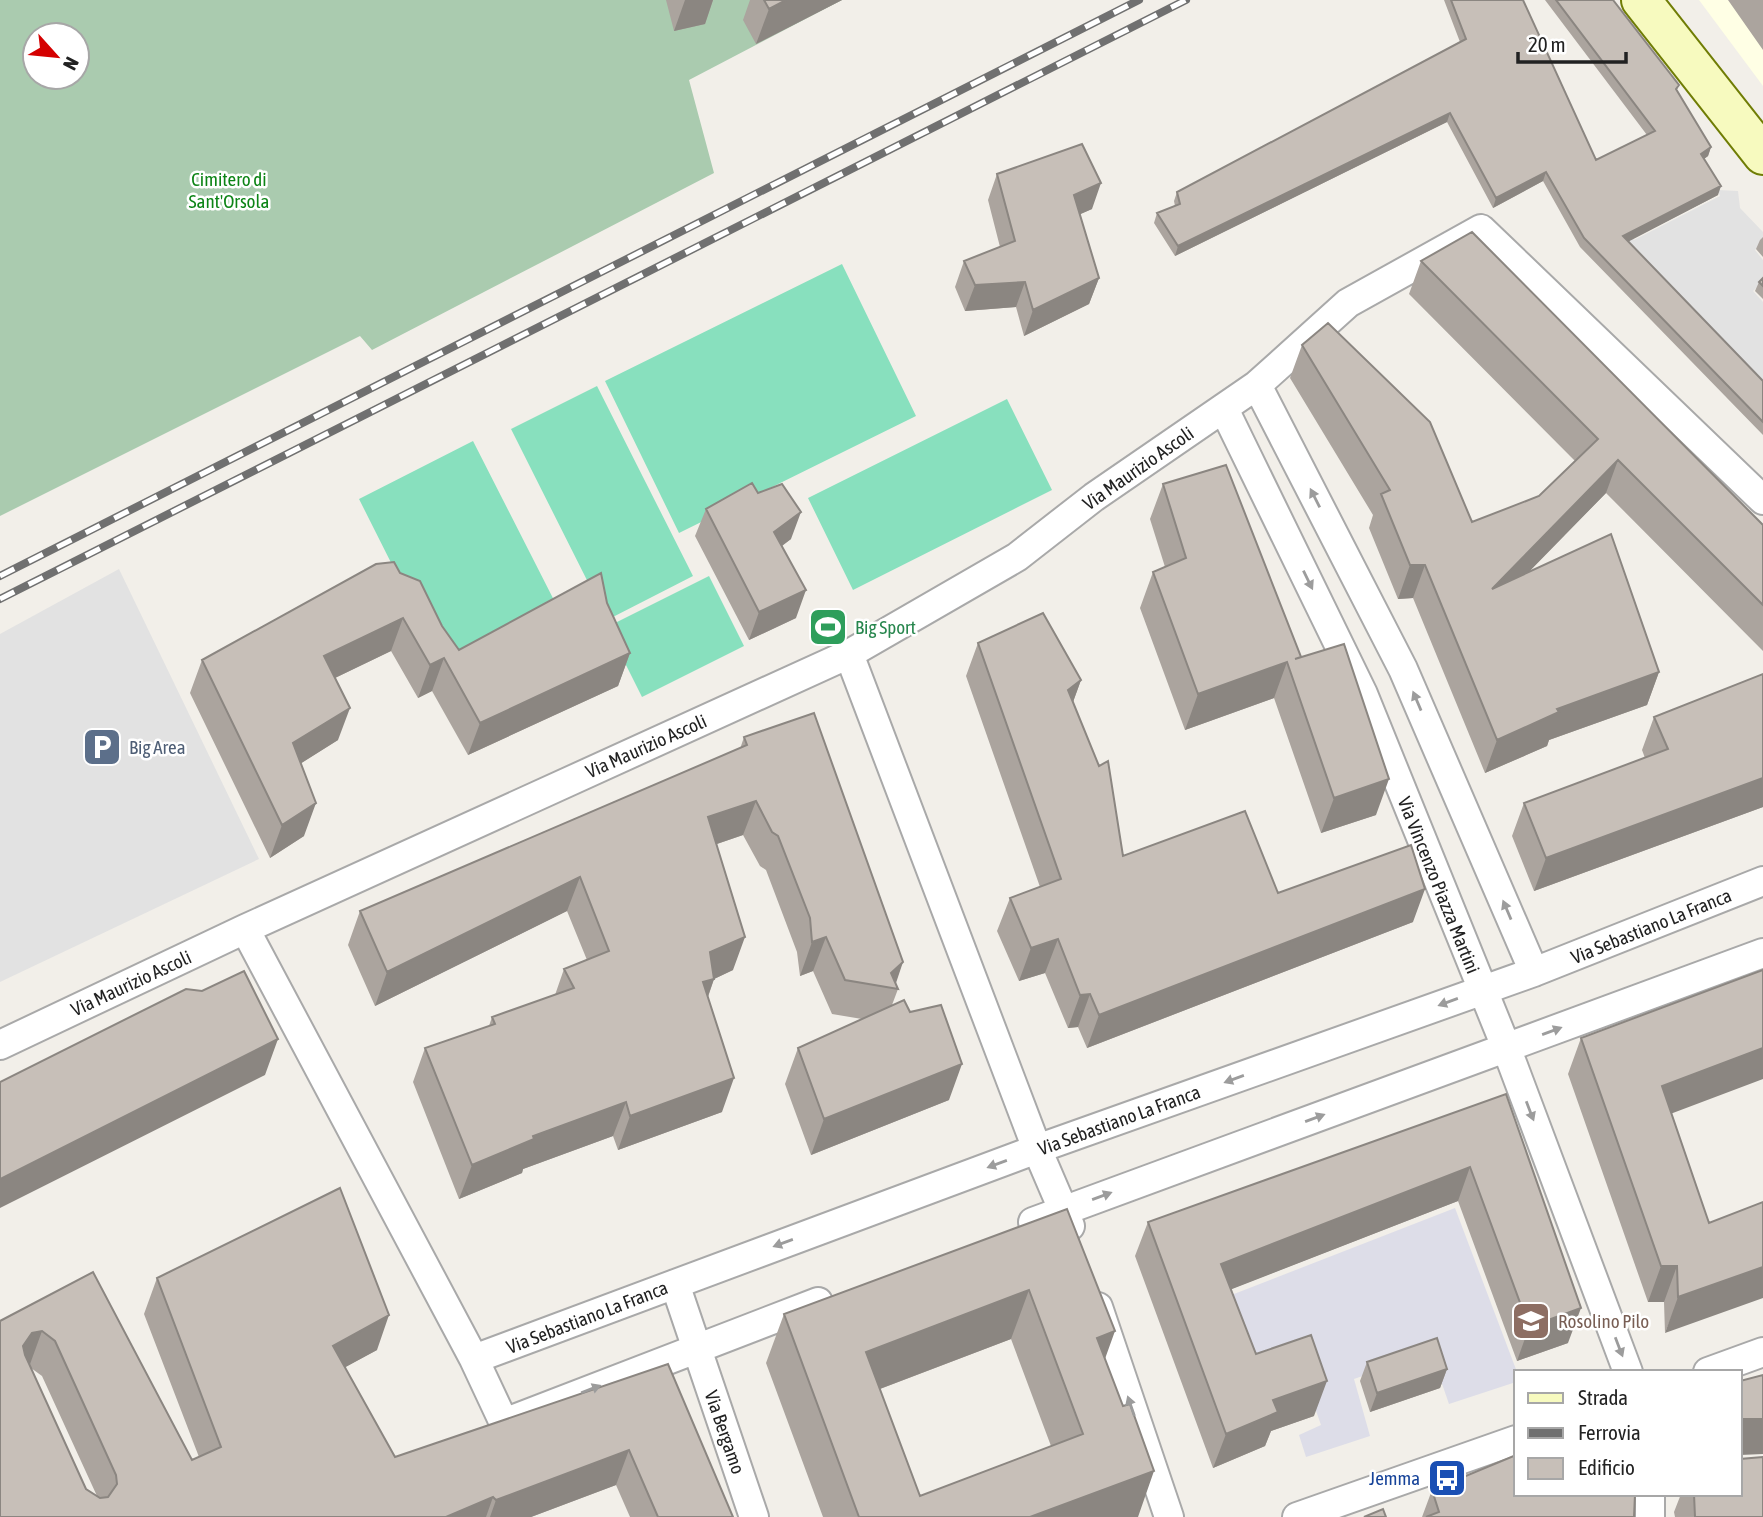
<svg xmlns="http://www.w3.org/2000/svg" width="1763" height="1517" font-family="'Asap Condensed',sans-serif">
	<rect width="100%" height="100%" fill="#f2efe9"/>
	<path fill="#ffffe5" d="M1699,0H1763V86Z"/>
	<path fill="#aacbaf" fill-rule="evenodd" d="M0,0H842L689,80L714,173L372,350L360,336L0,516ZM35,35H77V77H35Z"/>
	<path fill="#88e0be" d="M842,264L916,416L679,533L605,381Z
		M597,386L693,576L607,620L511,429Z
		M1007,399L1052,490L853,590L808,498Z
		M473,441L560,612L445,670L359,499Z
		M709,576L744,646L642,697L607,627Z"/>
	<path fill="#e2e2e2" d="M1718,190L1738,191L1740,208L1763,232V242L1755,250L1763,260V282L1753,291L1763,302V389L1600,223L1617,213L1634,240L1720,196Z
		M119,569L259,859L0,982V634Z"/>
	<path fill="#dddde8" d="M1455,1208L1517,1372L1516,1382L1449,1404L1431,1352L1354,1379L1370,1436L1306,1457L1299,1435L1321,1425L1300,1365L1247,1384L1216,1301Z"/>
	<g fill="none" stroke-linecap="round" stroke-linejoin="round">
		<defs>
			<path id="street" d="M1257,385L1403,669L1534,972
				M1224,409L1363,694L1506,1047L1628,1372
				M849,654L1037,1149L1070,1226
				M245,929L474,1359L504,1423L818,1302
				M0,1045L245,929L849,654L1017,557L1094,497L1257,385L1348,303L1481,229L1763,500
				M1033,1222L1763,953
				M675,1284L754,1517
				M1098,1307L1169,1517
				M474,1359L1037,1149L1534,972L1763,881
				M1708,1372L1763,1352
				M1650,1494V1517
				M1297,1517L1516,1440"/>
			<path id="secondary" d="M1641,0L1763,155"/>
		</defs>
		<use href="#street" stroke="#a9a9a9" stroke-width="32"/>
		<use href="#secondary" stroke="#707d05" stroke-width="42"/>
		<use href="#street" stroke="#fff" stroke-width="28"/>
		<use href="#secondary" stroke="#f7fabf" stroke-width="38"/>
		<defs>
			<path id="rail" d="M0,576L1139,0
				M0,599L1186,0"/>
		</defs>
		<use href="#rail" stroke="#707070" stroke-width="8"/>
		<use href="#rail" stroke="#fff" stroke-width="5" stroke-dasharray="16" stroke-linecap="butt"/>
	</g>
	<path fill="#aba49e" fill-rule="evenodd" d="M666,0H713L705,24L674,31Z
		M750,0H842L756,44L743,20Z
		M1444,0H1523L1596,160L1647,135L1545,0H1613L1679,85L1677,90L1711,147L1708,156L1704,159L1718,195L1628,241L1763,381V435L1580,247L1543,181L1493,208L1447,122L1175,256L1154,223L1157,213L1175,206L1174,201L1177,192L1460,42Z
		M1728,0H1763V50Z
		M997,174L1092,209L1080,214L1099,278L1089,304L1024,336L1016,307L965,311L955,287L964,261L1000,247L988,200Z
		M1763,237V257L1756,249L1760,240Z
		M1421,261L1763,525V651L1606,493L1529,571L1659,672L1647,705L1549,740L1547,746L1485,773L1413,598L1398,599L1369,528L1373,515L1290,378L1302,345L1472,522L1539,496L1575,461L1409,294Z
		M1763,278V299L1755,291L1759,282Z
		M1163,484L1301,658L1376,815L1321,833L1274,698L1185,730L1140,608L1153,572L1165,567L1150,519Z
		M758,493L791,539L782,546L796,618L749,640L695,536L706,509Z
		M400,573L442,626L459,650L607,603L630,653L618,686L468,755L432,691L418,698L391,651L335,678L338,740L301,763L304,836L270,858L190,693L202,660Z
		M978,643L1081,680L1073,702L1123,856L1278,893L1413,922L1087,1048L1078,1027L1068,1028L1045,973L1019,981L997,931L1010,898L1040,887L966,676Z
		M1763,674V807L1534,891L1512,836L1524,803L1645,758L1642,750L1654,717Z
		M744,737L895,984L898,989L892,1005L949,1100L811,1155L785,1084L798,1048L862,1019L832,1014L813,971L800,976L797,952L766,870L760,866L743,835L717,844L733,970L714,979L708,997L722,1112L618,1150L613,1136L523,1169L522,1173L459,1199L413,1082L425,1048L489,1026L492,1017L555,995L564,969L587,960L567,911L375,1006L348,945L360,911L740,749Z
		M1581,1038L1671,1114L1709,1223L1665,1333L1664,1302H1648L1568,1074Z
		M1506,1094L1568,1343L1517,1361L1458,1201L1231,1289L1256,1354L1314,1416L1271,1431L1265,1446L1213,1468L1135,1256L1148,1222Z
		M1067,1209L1105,1358L1138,1517H823L766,1363L784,1314ZM1011,1339L1051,1446L920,1496L880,1389Z
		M93,1272L192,1460L199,1457L144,1314L157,1278L377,1350L345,1367L395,1457L668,1364L733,1517H630L616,1485L531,1517H0V1321ZM31,1368L42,1376L97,1496L86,1489Z
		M1367,1362L1447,1369L1440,1388L1370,1412L1360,1381Z
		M1432,1490L1634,1517H1422Z
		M1681,1494H1740L1763,1517H1675L1674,1512Z"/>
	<path fill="#8b8681" d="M685,0H713L705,24L674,31Z
		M786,0H842L756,44L769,9Z
		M1450,113L1447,122L1175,256L1178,246Z
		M1711,147L1708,156L1697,164L1701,154Z
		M1546,172L1543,181L1493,208L1496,198Z
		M1101,183L1092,209L1065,221L1074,195Z
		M1721,186L1718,195L1620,246L1623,236Z
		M1099,278L1089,304L1024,336L1033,310Z
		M1025,282L1016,307L965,311L975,285Z
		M1618,460L1606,493L1480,622L1492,589Z
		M801,512L791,539L764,559L774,532Z
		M1410,565H1425L1413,598L1398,599Z
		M806,590L796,618L749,640L759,612Z
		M403,618L391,651L312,689L324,656Z
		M630,653L618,686L468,755L480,723Z
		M444,658L432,691L418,698L430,665Z
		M1287,662L1274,698L1185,730L1198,694Z
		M1659,672L1647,705L1549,740L1547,746L1485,773L1497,740L1557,709Z
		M1081,680L1069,713L1068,690Z
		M350,708L338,740L281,776L293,743Z
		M1763,778V807L1534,891L1546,858Z
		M1389,779L1376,815L1321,833L1334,798Z
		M756,801L743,835L696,851L708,817Z
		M316,803L304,836L270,858L282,825Z
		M580,877L567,911L375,1006L387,972Z
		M1425,889L1413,922L1087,1048L1099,1015Z
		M745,937L733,970L714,979L702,1013V984L710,952Z
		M826,937L813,971L800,976L812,942Z
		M1058,939L1045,973L1019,981L1031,948Z
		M903,962L894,989L891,973Z
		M1090,994L1078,1027L1068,1028L1080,995Z
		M278,1039L265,1075L0,1208V1179Z
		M1763,1048V1079L1649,1122L1662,1086Z
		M962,1064L949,1100L811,1155L824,1119Z
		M734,1078L722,1112L618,1150L630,1116Z
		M626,1102L613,1136L523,1169L522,1173L459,1199L472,1165L533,1136Z
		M1470,1167L1458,1201L1209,1298L1221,1264Z
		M1661,1266H1677L1664,1302H1648Z
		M1763,1267V1298L1665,1333L1678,1297Z
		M1029,1290L1011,1339L848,1401L866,1352Z
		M1581,1308L1568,1343L1517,1361L1529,1327Z
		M389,1315L377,1350L320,1381L333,1346Z
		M42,1331L29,1367L11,1381L23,1346L32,1333Z
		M1115,1331L1097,1381V1338Z
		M1447,1369L1440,1388L1370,1412L1377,1393Z
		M1327,1381L1314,1416L1271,1431L1265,1446L1213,1468L1226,1434L1273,1400Z
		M1740,1419H1763V1454L1740,1455Z
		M629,1450L616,1485L531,1517H490L496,1500Z
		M1154,1471L1138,1517H1030Z
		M493,1497L486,1517H446Z"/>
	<path fill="#c7bfb8" stroke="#8b8681" stroke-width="2" fill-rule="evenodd" d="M764,0H786L769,9Z
		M1451,0H1523L1596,160L1655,131L1556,0H1613L1679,85L1676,89L1711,147L1701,154L1721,186L1623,236L1763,381V422L1584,238L1546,172L1496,198L1450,113L1178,246L1157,213L1180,204L1177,192L1466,39Z
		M1082,144L1101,183L1074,195L1099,278L1033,310L1025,282L975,285L964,261L1015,241L997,174Z
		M1472,232L1763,525V605L1618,460L1492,589L1611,534L1659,672L1557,709L1559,712L1497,740L1425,565H1410L1381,494L1390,490L1302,345L1328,323L1430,422L1472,522L1539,496L1598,439L1421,261Z
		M1763,278V286L1759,282Z
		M1226,465L1301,657L1295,659L1344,644L1389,779L1334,798L1287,662L1198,694L1153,572L1186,558L1163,484Z
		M752,483L758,493L782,484L801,512L774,532L806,590L759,612L706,509Z
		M394,562L400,573L420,581L442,626L459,650L601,573L607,603L630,653L480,723L444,658L430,665L403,618L324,656L350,708L293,743L316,803L282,825L202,660L376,564Z
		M1043,613L1081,680L1068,690L1099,766L1108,761L1123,856L1245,811L1278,893L1411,845L1425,889L1099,1015L1090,994L1080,995L1058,939L1031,948L1010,898L1061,879L978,643Z
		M1763,674V778L1546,858L1524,803L1668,749L1654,717Z
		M814,713L903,962L891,973L898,989L845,980L826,937L812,942L810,918L778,836L772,832L756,801L708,817L745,937L710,952L714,979L703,982L734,1078L630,1116L626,1102L533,1136L534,1139L472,1165L425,1048L495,1024L492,1017L574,988L564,969L609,951L580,877L387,972L360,911L747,745L744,737Z
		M1763,970V1048L1662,1086L1709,1223L1763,1202V1267L1678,1297L1677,1266H1661L1581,1038Z
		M244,971L278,1039L0,1179V1082L186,989L202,991Z
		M904,1000L910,1012L941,1005L962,1064L824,1119L798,1048Z
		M1506,1094L1581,1308L1529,1327L1470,1167L1221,1264L1256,1354L1311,1335L1327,1381L1273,1400L1278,1412L1226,1434L1148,1222Z
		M340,1188L389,1315L333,1346L395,1457L668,1364L733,1517H658L629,1450L496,1500L493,1497L446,1517H0V1321L93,1272L192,1460L221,1447L157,1278ZM42,1331L55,1341L116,1475L117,1484L108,1497L100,1498L86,1489L25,1355L23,1346L32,1333Z
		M1067,1209L1115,1331L1097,1338L1123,1406L1130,1404L1154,1471L1030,1517H859L784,1314ZM1029,1290L1083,1434L920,1496L866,1352Z
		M1437,1338L1447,1369L1377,1393L1367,1362Z
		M1763,1375V1419H1740V1381Z
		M1516,1455V1494H1635L1634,1517H1426L1439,1512L1432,1490Z
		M1763,1457V1517H1695L1694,1494H1740V1459Z
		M1383,1509L1386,1517H1364Z"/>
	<defs><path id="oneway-solid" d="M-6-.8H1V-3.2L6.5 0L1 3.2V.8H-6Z" transform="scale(1.75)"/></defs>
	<g fill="#9c9c9c">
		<use href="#oneway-solid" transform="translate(1315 498) rotate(-117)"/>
		<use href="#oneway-solid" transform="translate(1308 580) rotate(64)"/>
		<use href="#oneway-solid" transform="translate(1417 701) rotate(-113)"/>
		<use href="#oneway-solid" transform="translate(1507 910) rotate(-113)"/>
		<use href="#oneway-solid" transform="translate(1448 1002) rotate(160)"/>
		<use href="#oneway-solid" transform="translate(1552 1031) rotate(-20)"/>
		<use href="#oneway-solid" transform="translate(1234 1079) rotate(160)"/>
		<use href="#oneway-solid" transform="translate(1530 1111) rotate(69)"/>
		<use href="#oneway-solid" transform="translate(1315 1118) rotate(-20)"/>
		<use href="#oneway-solid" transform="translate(997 1164) rotate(160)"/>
		<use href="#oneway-solid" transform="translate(1102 1196) rotate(-20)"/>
		<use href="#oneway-solid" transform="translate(783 1243) rotate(160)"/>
		<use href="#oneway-solid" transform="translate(1619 1347) rotate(69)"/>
		<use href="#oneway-solid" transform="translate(591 1389) rotate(-21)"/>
		<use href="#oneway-solid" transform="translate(1131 1406) rotate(-109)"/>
	</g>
	<defs>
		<symbol id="stadium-square" viewBox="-11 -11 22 22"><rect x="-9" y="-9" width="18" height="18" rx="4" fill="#2e9e5b" stroke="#fff"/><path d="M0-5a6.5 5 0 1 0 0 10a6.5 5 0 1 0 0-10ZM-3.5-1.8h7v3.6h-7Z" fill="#fff"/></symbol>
		<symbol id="parking-square" viewBox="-11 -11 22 22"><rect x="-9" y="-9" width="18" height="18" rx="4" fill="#5c6f8a" stroke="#fff"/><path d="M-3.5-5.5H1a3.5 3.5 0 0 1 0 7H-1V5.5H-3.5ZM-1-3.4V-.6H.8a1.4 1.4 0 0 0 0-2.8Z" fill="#fff"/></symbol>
		<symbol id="school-square" viewBox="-11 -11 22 22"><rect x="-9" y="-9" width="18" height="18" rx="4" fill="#8d6e63" stroke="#fff"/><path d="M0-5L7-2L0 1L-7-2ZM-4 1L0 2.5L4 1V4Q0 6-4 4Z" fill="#fff"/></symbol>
		<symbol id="bus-square" viewBox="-11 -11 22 22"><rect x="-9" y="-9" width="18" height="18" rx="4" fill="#1a4fb4" stroke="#fff"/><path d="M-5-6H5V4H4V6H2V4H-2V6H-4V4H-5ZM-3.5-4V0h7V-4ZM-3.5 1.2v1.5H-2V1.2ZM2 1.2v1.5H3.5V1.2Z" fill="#fff"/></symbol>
	</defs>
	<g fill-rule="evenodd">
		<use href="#stadium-square" x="806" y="605" width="44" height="44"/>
		<use href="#parking-square" x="80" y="725" width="44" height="44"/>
		<use href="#school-square" x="1509" y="1299" width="44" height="44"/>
		<use href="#bus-square" x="1425" y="1456" width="44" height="44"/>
	</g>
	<g text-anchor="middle" stroke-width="5" stroke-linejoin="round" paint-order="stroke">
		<g font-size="19" fill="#0c8416" stroke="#fff">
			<text x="229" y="186">Cimitero di<tspan x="229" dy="22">Sant'Orsola</tspan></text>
		</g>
		<g font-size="19" fill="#222" stroke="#fff">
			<text transform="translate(1138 468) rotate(-35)" y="7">Via Maurizio Ascoli</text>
			<text transform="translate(646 746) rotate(-24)" y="7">Via Maurizio Ascoli</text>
			<text transform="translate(1439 885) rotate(68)" y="7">Via Vincenzo Piazza Martini</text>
			<text transform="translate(1651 926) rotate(-22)" y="7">Via Sebastiano La Franca</text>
			<text transform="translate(131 983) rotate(-25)" y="7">Via Maurizio Ascoli</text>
			<text transform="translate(1119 1120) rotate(-20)" y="7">Via Sebastiano La Franca</text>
			<text transform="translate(587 1317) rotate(-21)" y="7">Via Sebastiano La Franca</text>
			<text transform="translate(725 1432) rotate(71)" y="7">Via Bergamo</text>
		</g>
		<g font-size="19" fill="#27864d" stroke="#fff" text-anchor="start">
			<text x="855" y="634">Big Sport</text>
		</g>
		<g font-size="19" fill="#4e5e75" stroke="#fff" text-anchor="start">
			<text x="129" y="754">Big Area</text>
		</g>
		<g font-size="19" fill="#785e54" stroke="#fff" text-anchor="start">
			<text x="1558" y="1328">Rosolino Pilo</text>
		</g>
		<g font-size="19" fill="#164399" stroke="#fff" text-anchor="end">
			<text x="1420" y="1485">Jemma</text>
		</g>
	</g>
	<rect x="1514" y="1370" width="228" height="126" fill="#ffffff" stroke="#a7a7a7" stroke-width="2"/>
	<rect x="1528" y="1393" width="35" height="10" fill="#f7fabf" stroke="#a7a7a7" stroke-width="2"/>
	<text x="1578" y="1405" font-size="21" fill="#222222">Strada</text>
	<rect x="1528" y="1428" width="35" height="10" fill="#707070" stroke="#a7a7a7" stroke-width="2"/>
	<text x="1578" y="1440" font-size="21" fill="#222222">Ferrovia</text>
	<rect x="1528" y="1458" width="35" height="21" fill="#c7bfb8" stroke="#a7a7a7" stroke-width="2"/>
	<text x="1578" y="1475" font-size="21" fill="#222222">Edificio</text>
	<g transform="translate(56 56) rotate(117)"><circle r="33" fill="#ffffff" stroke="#a7a7a7" stroke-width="2"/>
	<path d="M0-5L12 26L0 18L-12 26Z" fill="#d40000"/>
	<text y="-10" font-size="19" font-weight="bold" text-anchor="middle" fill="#222222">N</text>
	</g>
	<path d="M1518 52v10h108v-10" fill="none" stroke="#222222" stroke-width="3.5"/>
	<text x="1528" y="52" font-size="21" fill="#222222" stroke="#ffffff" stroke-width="5" paint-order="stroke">20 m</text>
</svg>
